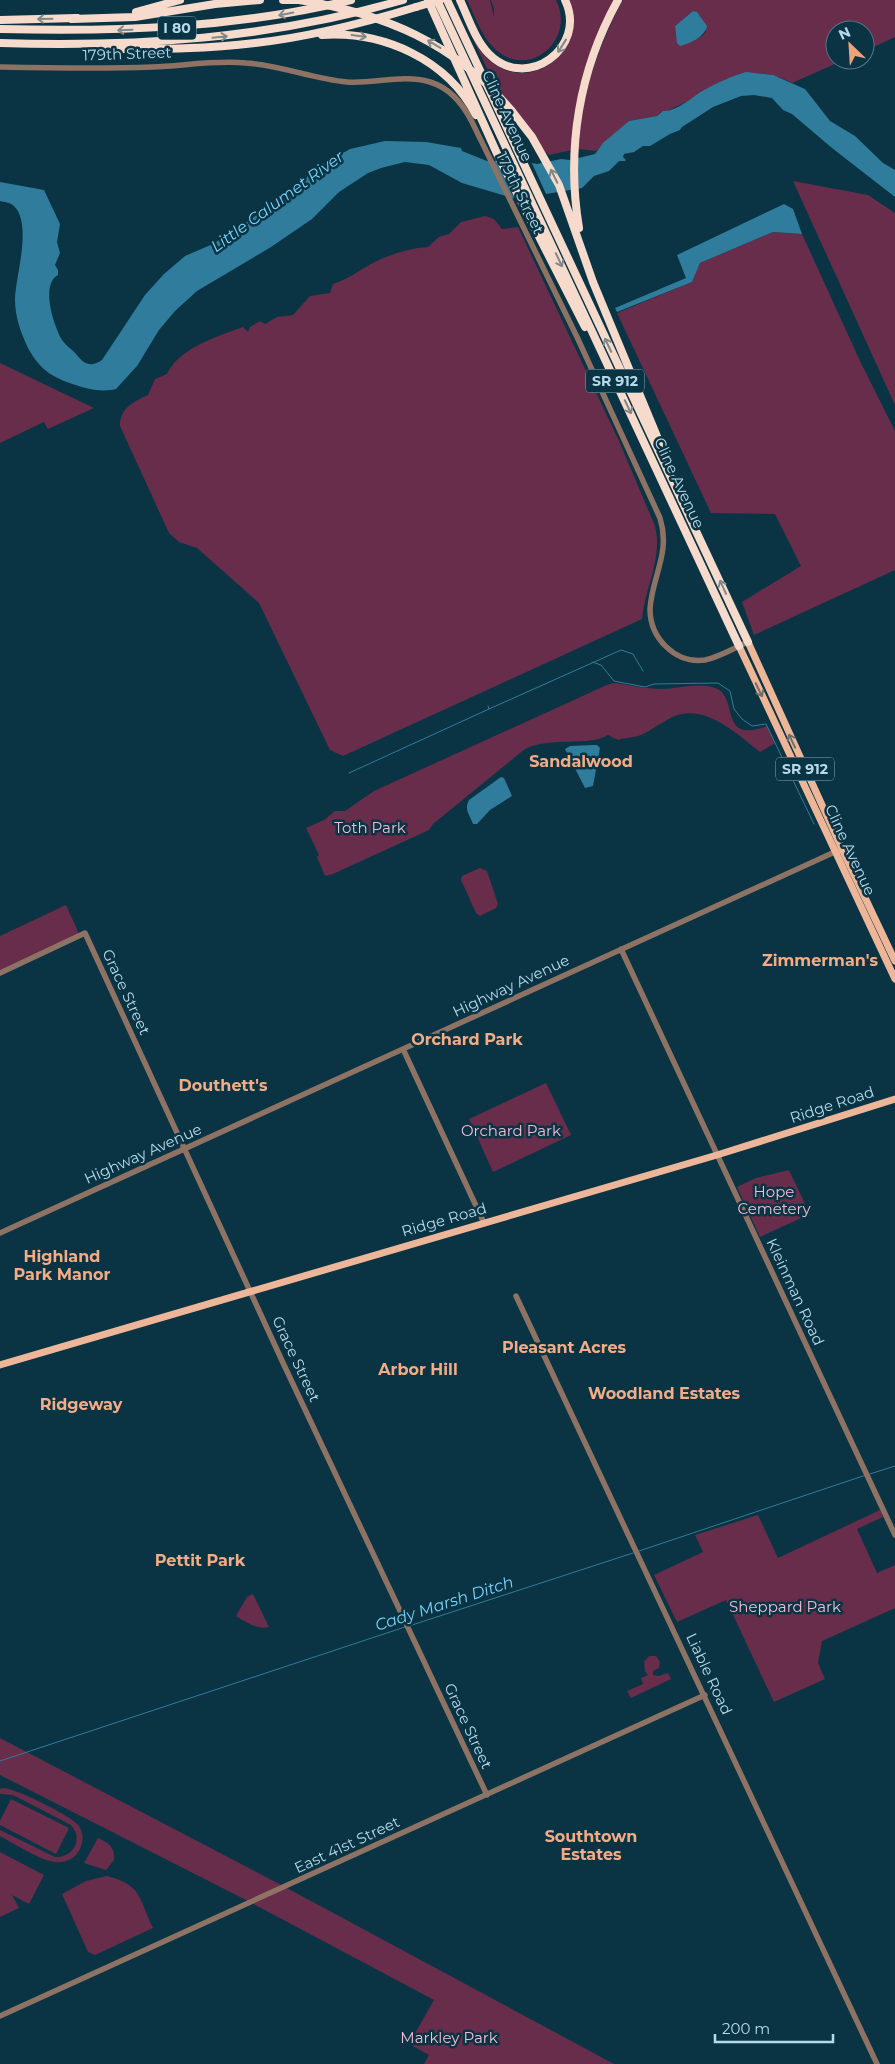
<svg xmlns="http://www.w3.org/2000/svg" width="895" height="2064" font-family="Montserrat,sans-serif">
	<rect width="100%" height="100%" fill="#0a3444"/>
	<path fill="#672d4b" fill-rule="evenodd" d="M467,0H490L494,17V9L491,0H556C576,39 530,80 496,50C482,38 475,16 467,0Z
		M569,0H616L598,38L572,150L549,155L545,152L523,119L497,90L472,37C478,47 484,57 494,64C537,93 588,46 569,0Z
		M623,0H895V37L865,51V30H835V60H844L792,83C751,62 727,78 692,99C685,103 676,106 668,111L661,112L657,116L629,121L596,151L578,149C582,96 597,47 623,0ZM693,11C700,12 705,24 706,31L702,36L683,45L676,35L675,26Z
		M793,181L868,195L895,213V405Z
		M485,216L494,219L502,229L518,227L619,441L655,526C663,559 645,587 642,619L343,756L330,750L259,603L197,548L179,542L169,533L120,426C120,408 133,402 148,395L155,379L167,374C179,348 218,336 243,327L248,332L250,327L260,321L265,324L277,317L293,315L310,296L330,293L333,284C351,278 356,272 371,264C388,255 409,248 428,247L439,237L449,234L461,222Z
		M773,232L802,234L860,361L895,431V570L754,635L742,602L801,566L775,514L711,513L617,313L692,282L700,263Z
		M0,363L94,408L48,429L44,422L0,443Z
		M615,683C630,685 646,689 661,689C678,689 699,682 715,688C740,696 717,745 767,726L775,743L760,752C737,734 706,704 675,716C663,721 652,730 641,735C634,738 627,737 618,740L608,735C588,747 552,736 525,749L433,824L429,830L333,874L325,876L317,857L319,855L306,828L324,820L335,811H345L374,791L609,684Z
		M480,868L487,871L498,904L496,908L480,916L476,913L461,880L462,876Z
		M66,905L79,934L0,970V936Z
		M546,1083L571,1135L493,1172L469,1119Z
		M789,1170L810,1214L760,1237L737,1187L756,1178Z
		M880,1510L883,1517L857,1529L877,1573L895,1565V1608L822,1641L818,1663L825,1679L774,1702L726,1600L677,1622L654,1575L703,1552L695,1535L758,1515L778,1558Z
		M253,1594L269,1627C257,1630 246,1622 236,1616L247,1597Z
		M649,1656H656L660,1662L659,1668L653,1671V1675L659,1676L668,1673L671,1679L631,1698L627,1691L643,1684L641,1678L648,1675L645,1671L644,1662Z
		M0,1738L285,1887L614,2064H424L429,2055L409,2044L434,2000L250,1902L0,1775Z
		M4,1788C17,1789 72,1816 79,1826C85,1835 83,1847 76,1855C71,1860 63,1863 55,1862C39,1860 15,1844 0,1836V1830L55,1857C73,1858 84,1839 71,1825L13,1795L0,1794V1789Z
		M11,1799L69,1828L56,1854L0,1825V1821Z
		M98,1838C109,1843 115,1847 114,1860L106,1870L84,1863Z
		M0,1852L44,1875L29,1904L12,1895L19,1908L0,1917Z
		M107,1876C143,1885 139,1900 153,1928L95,1955L88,1952L62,1894L86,1881Z"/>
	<path fill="#2f7c9c" d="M693,11L697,12L707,26C705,37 689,44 680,46L677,43L675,26Z
		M746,72L773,75L805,89L830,121L855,136L883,163L895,170V197L832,148L792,114L783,110L772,98L754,95L741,96L713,107L682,127L680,130L670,134L650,146H643L634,152L624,154L623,157L626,160L625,161H619L609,171L594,176L582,188L516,199L462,183L429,165L405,162L381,168L368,173L339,192L312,219L271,247L197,291L175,311L159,330L137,366L116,389C99,393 84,388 67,382C48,375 38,366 28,348C21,333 15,317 15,300C15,277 33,225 14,206C11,203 5,202 0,201V182L44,190L60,224L57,242L60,253L55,265L58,270V275C40,285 54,326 62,340C66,346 72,349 76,354C84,364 90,368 102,360L145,295L164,274L185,256L213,244L274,204L304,181L309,174L320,166L350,149L385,141L426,142L461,148L462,151L487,161L528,162L537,164L561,159L570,160L595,154L603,143L629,121L657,116L663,111C677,112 693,96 704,90C717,83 732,76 746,72Z
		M784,204L793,209L802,234L773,232L700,263L692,282L617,312L615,308L686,278L677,255Z
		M593,745H597L600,748L593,786L585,788L565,749L570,746Z
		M501,777L504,778L512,796L490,810L477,824H473C469,813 464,810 469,800Z"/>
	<path fill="#0a3444" d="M495,159H530L547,196L530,200H515Z"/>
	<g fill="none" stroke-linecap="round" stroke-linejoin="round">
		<path stroke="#2f7c9c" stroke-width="1" d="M592,662L601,665L614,681L645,687L654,684L718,683L730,691L734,709L742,719L752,726L766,724L814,824
			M488,706L489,709L621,650L633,654L643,671
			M349,773L489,709
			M870,1474L895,1466
			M639,1551L866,1475
			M409,1626L633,1553
			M0,1761L405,1627"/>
		<path stroke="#8e7365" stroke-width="5.5" d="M0,67C51,68 101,69 152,67C183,66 214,60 246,63C280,65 313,79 347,82C374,84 403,74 430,82C450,88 463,104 472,122L577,337L660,518C671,553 652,576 650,609C650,638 675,664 705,660C720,657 734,648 748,642
			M621,949L895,1535
			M0,973L85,933L284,1365L487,1795
			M403,1049L484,1223
			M0,1233L839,850
			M516,1296L877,2064
			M0,2016L705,1695"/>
		<path stroke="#edb699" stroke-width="7" d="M748,642L842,849L895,961
			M739,646L895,979
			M0,1365L717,1155L895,1099"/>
		<path stroke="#f6dbcd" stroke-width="8" d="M283,0H299
			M428,0L499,158L585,327
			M437,0L739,646
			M447,0L748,642
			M460,0C468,17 475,40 489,54C526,92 588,48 565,0
			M136,12L180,0
			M72,19L135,17L215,4L260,0
			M0,20L77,18
			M0,29C119,32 235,28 351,0
			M322,35C383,31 447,59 476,115
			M0,43C138,47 269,39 403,0
			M103,47L114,49C161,49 208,49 255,43C310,37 364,23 416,7
			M511,110L532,137L559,185L593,282L661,446
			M579,228C566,149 579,70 618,0"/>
		<path stroke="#f6dbcd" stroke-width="8" d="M299,0C383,13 455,43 511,110
			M416,7L440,0"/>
	</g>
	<defs><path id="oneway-shaft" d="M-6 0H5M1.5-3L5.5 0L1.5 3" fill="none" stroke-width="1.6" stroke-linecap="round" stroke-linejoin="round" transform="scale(1.25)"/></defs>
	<g stroke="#808888">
		<use href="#oneway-shaft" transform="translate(286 14) rotate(169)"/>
		<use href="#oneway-shaft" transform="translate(45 19) rotate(179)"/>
		<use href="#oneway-shaft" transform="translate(125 30) rotate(178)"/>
		<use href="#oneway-shaft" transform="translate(359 36) rotate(7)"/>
		<use href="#oneway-shaft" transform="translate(220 37) rotate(-6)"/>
		<use href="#oneway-shaft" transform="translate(434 44) rotate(-149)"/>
		<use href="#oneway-shaft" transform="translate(562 46) rotate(122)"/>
		<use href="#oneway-shaft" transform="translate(554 176) rotate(-116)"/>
		<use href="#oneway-shaft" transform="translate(559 260) rotate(65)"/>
		<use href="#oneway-shaft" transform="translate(608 345) rotate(-115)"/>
		<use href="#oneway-shaft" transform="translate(628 407) rotate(65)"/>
		<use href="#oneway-shaft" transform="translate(723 587) rotate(-114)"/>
	</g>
	<g stroke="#706e6a">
		<use href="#oneway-shaft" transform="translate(759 690) rotate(64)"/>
		<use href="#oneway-shaft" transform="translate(792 741) rotate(-115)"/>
	</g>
	<g text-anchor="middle" stroke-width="5" stroke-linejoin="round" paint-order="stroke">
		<g fill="#0a3444" stroke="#82a8b8" stroke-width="1">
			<rect x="158" y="16.5" width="38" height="23" rx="4"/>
			<rect x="586" y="369.5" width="58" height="23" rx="4"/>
			<rect x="776" y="757.5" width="58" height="23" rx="4"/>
		</g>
		<g font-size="14" font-weight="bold" fill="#b6d9ea">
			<text x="177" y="33">I 80</text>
			<text x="615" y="386">SR 912</text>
			<text x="805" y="774">SR 912</text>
		</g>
		<g font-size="15" fill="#b6d9ea" stroke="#0a3444">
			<text transform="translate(127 54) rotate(-2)" y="5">179th Street</text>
			<text transform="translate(507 116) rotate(65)" y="5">Cline Avenue</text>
			<text transform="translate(520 193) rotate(64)" y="5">179th Street</text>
			<text transform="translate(679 483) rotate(65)" y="5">Cline Avenue</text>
			<text transform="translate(850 850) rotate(65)" y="5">Cline Avenue</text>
			<text transform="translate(511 986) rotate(-25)" y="5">Highway Avenue</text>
			<text transform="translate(126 992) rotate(65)" y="5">Grace Street</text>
			<text transform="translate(832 1105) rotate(-18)" y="5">Ridge Road</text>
			<text transform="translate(143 1154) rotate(-24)" y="5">Highway Avenue</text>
			<text transform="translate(444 1220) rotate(-16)" y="5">Ridge Road</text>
			<text transform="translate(795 1292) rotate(65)" y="5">Kleinman Road</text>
			<text transform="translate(296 1359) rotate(65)" y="5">Grace Street</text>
			<text transform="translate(709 1674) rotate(65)" y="5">Liable Road</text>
			<text transform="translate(468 1726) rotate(65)" y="5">Grace Street</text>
			<text transform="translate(347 1845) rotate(-25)" y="5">East 41st Street</text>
		</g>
		<g font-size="15" fill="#f3bcd5" stroke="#0a3444">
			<text x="370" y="833">Toth Park</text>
			<text x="511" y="1136">Orchard Park</text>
			<text x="774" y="1197">Hope<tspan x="774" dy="17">Cemetery</tspan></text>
			<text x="785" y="1612">Sheppard Park</text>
			<text x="449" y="2043">Markley Park</text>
		</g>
		<g font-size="16" font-style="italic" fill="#77d4fe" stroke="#0a3444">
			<text transform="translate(277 201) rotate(-36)" y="6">Little Calumet River</text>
			<text transform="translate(444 1603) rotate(-18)" y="6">Cady Marsh Ditch</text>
		</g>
		<g font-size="16" font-weight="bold" fill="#f4ac85" stroke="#0a3444">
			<text x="581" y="767">Sandalwood</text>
			<text x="820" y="966">Zimmerman's</text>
			<text x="467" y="1045">Orchard Park</text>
			<text x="223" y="1091">Douthett's</text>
			<text x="62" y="1262">Highland<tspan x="62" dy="18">Park Manor</tspan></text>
			<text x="564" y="1353">Pleasant Acres</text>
			<text x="418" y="1375">Arbor Hill</text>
			<text x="664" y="1399">Woodland Estates</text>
			<text x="81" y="1410">Ridgeway</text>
			<text x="200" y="1566">Pettit Park</text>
			<text x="591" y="1842">Southtown<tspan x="591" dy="18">Estates</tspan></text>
		</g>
	</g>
	<g transform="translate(850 45) rotate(335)"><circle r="24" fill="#0a3444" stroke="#4f7686"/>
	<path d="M0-4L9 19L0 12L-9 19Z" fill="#f0a378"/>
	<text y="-8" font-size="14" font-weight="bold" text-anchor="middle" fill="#b6d9ea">N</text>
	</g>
	<path d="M715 2034v8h118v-8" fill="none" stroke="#b6d9ea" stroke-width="2.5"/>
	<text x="722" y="2034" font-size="15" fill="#b6d9ea" stroke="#0a3444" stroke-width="4" paint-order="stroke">200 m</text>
</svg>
